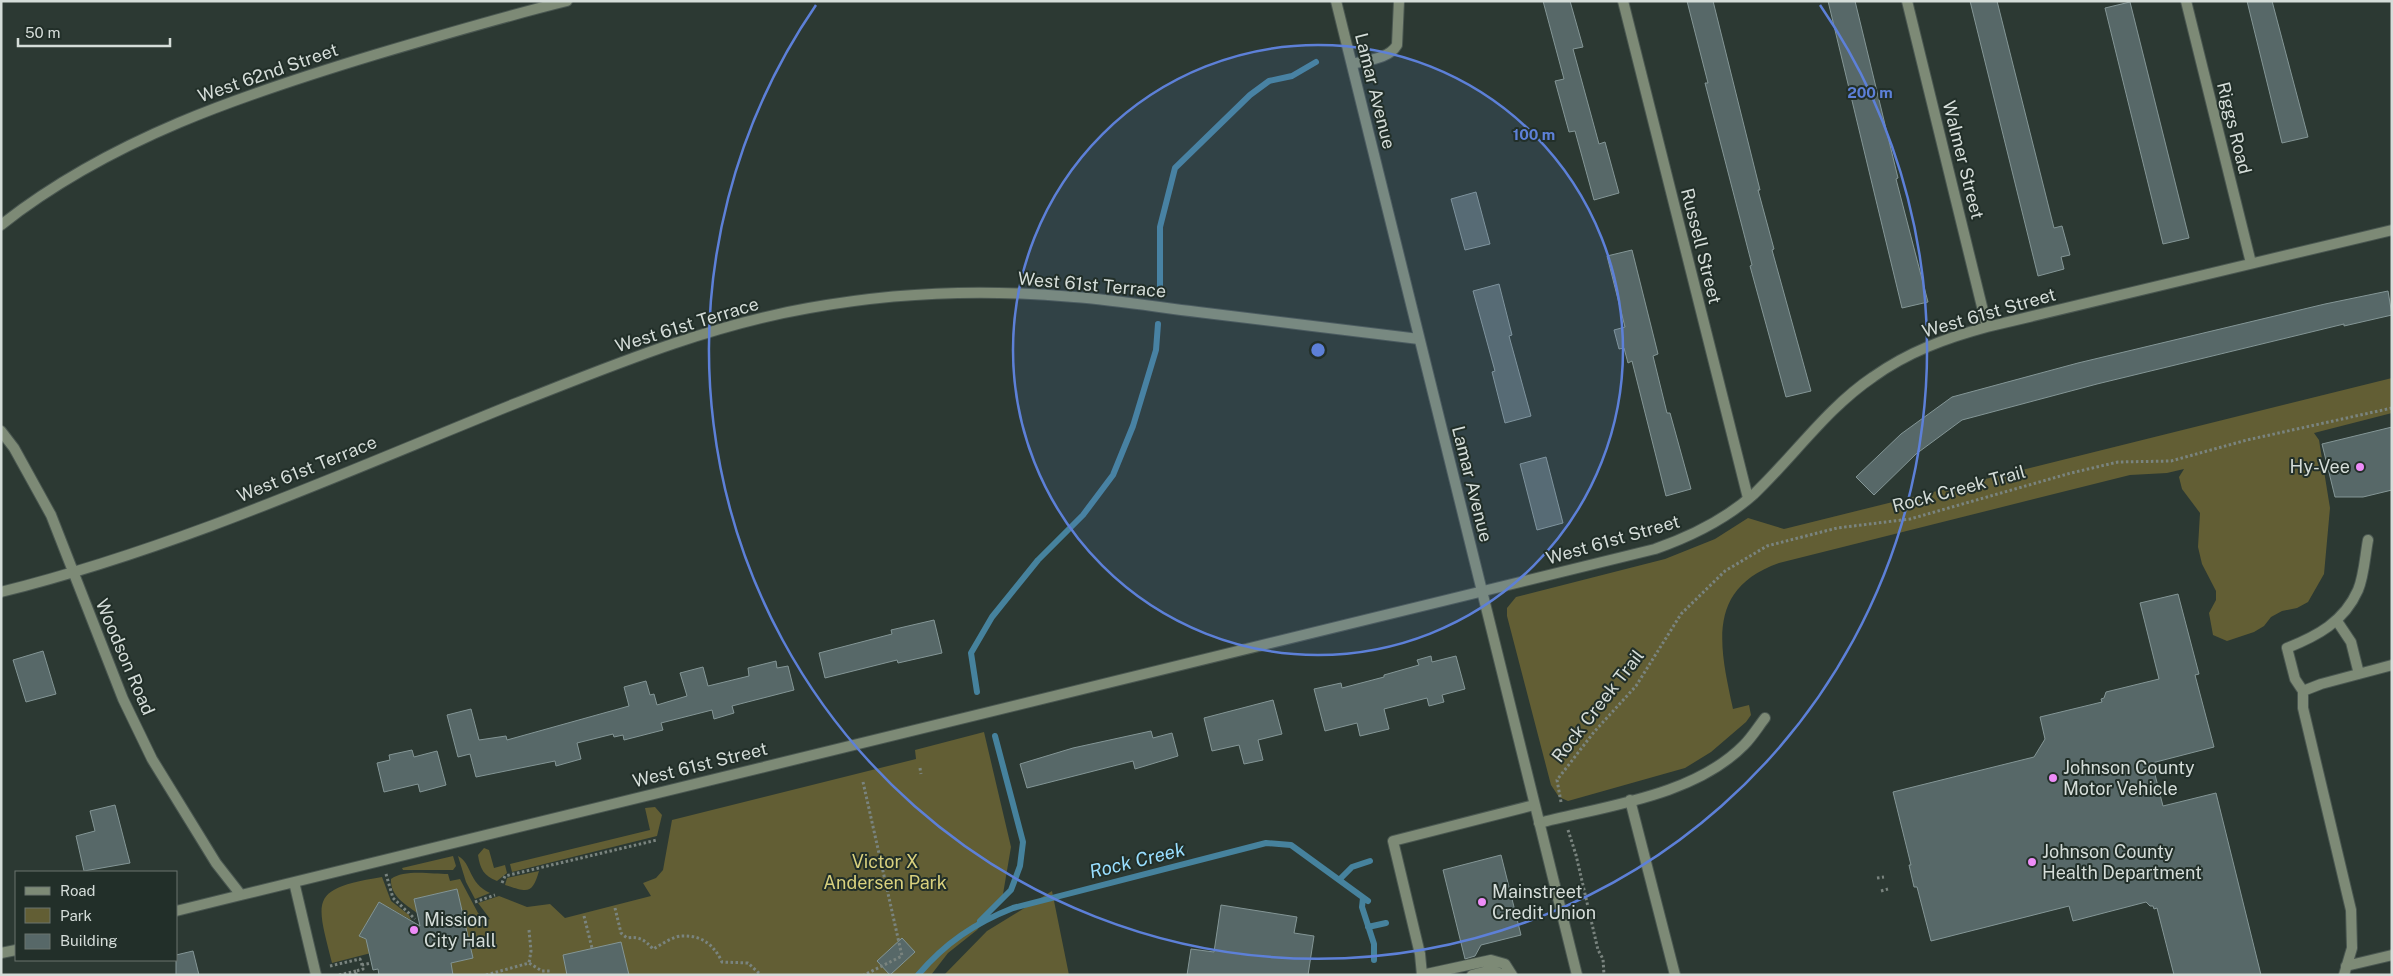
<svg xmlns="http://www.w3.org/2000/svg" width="2393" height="976" font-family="'Public Sans',sans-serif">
	<rect width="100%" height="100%" fill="#2c3933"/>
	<path fill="#625e34" d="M2392,378V413L2314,433L2319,440L2330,508L2324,574L2308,602L2297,608L2282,611L2271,617L2264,626L2254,632L2227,641L2213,635L2209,613L2216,600V591L2202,564L2198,547L2200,513L2182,489L2179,477L2184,469L2167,473L2130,475L1779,563C1705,589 1720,648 1733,709L1749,705L1751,715L1746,722L1711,752L1685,768L1568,801L1559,797L1551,785L1507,616V608L1516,597L1665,559L1715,539L1748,518L1784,529Z
		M984,732L1011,847L1002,900L977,930L948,953L931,975H453L451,963L473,958L457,889L414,899L417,913C405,904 390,896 391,879C404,869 432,874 448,874L450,881L460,879L478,913L485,920L490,919L478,903L499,896L527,907L550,904L565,918L651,896L643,883L656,878L663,870L672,820L916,759L915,750Z
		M655,807L662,815L657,836L512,872L510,864L650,830L645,808Z
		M484,848L489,850L494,868L505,865L507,873L497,881C484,876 480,869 478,855Z
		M453,856L456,866L453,870H403L402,868Z
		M458,856C472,863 468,883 490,893L475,899L466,882Z
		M539,871C532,895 528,892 505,885L507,878Z
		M382,877L391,901L409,915L411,920L379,902L359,936L373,943L375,952L332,963C316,899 309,889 382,877Z
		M1052,891L1069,975H944L987,931Z"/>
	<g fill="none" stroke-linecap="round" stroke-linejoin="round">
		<path stroke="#46829d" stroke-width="6" d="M1160,292V227L1175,168L1250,95L1269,81L1292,76L1316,62
			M977,692L971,653L992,617L1038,560L1083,515L1113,475L1133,426L1156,350L1158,324
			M1339,880L1352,867L1370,861
			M1363,898L1362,907L1374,944V960
			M980,921L1011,890L1020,866L1023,842L995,736
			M1368,927L1386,923
			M918,975C945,943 975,923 1013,908L1266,843L1291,845L1368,901"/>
	</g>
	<path fill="#576868" stroke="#849696" d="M1543,1H1570L1583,47L1573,49L1599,144L1605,142L1619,193L1594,200L1575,131L1569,132L1555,81L1564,79Z
		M1687,1H1713L1760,190H1758L1774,249L1772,250L1811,391L1786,397L1750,266L1752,265L1705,83H1708Z
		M1828,1H1855L1898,178L1896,179L1928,302L1902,308Z
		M1970,1H1997L2054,228L2062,226L2070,255L2061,257L2064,269L2038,276Z
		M2247,1H2272L2308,137L2282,143Z
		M2130,2L2189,238L2163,244L2105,8Z
		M1476,192L1490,244L1465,250L1451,199Z
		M1632,250L1658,354L1653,356L1667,413H1670L1691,489L1666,496L1632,361L1628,363L1624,348L1619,349L1614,330L1625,327L1607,256Z
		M1499,284L1512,335L1509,336L1531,416L1505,423L1492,372L1495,371L1473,291Z
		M2388,291L2392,315L2344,326V324L2097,384L1962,420L1916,454L1874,495L1856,477L1901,434L1952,397L2078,363L2325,304Z
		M2392,427V490L2363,497H2335L2322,444Z
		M1546,457L1563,523L1537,530L1520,464Z
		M2178,594L2199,674L2195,675L2214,747L2152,763L2163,806L2216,793L2261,975H2174L2157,908L2154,909L2153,906H2150L2146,902L2073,921L2069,906L1931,941L1917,887H1914L1909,865H1911L1893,792L2034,757L2045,739L2040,717L2102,702L2101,699L2104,698L2106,692L2159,679L2140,603Z
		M934,620L942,653L898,663L897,660L825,678L819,653L892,634L891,630Z
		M43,651L56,694L26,702L13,660Z
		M1431,656L1432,662L1456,656L1465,689L1442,695L1444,702L1429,706L1427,698L1384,709L1389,729L1360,736L1357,723L1325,731L1314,689L1341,683L1342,688L1384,677V675L1419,665L1417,660Z
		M776,661L777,668L788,666L794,690L732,706L734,713L714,719L712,710L661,723L663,730L624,740L623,735L614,737L613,734L577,743L581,759L556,766L555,761L476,777L470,754L458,757L447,715L471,709L479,740L506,736L507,740L629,706L624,687L646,681L650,695L654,694L657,705L687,696L680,673L703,667L708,686L749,676L748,668Z
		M1273,700L1282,734L1258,740L1263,760L1244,764L1239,745L1212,751L1204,718Z
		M1151,731L1153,738L1172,733L1178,756L1135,769L1133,761L1027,788L1020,764L1073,748Z
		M412,750L414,757L437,751L446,785L420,792L418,784L384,792L377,763L390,760L389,755Z
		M115,805L130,863L84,871L76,836L95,831L90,811Z
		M1501,855L1521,935L1481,945L1475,956L1465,959L1443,870Z
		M457,889L473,958L451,963L453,975H379L378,969L373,970L366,939L359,936L379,902L420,926L414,899Z
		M1221,905L1297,917L1294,933L1314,936L1308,975H1187L1191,949L1214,952Z
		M902,938L915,952L890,975L877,961Z
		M621,942L629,975H567L563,955Z
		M193,951L199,975H176V955Z"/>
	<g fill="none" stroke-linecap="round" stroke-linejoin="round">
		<defs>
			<path id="service" d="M2337,621L2351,642L2359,674
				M2303,691L2295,679L2287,648C2317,636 2344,622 2358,590C2364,576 2365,556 2368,540
				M1630,800L1675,975
				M1539,823C1605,806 1694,796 1744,745C1752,737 1758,727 1765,718
				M2346,966L2392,955
				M1422,975L1420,954L1393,841L1534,805
				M1422,975L1491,960L1505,964L1512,975
				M1472,975L1491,970L1504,975
				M2344,975L2352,948L2351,910L2303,708V691L2321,684L2392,665"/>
			<path id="minor" d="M1623,1L1748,498
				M1907,1L1987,327
				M2186,1L2251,263
				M1352,64C1367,60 1389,59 1397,45L1399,1
				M1,225C110,139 242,95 374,55C438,36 502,17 567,1
				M1,431L14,448L51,515L123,699L152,759L216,863L241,895L176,911
				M1,592C178,548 345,472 514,404C611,366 706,326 809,308C896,292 986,289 1074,297C1115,300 1157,307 1198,312C1272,321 1345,330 1419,339
				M294,882L316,975
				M241,895L1655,549C1692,536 1725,520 1754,494C1794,456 1827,408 1873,377C1908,352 1946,338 1987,327L2392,230
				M1,953L16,950"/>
			<path id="tertiary" d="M1336,1L1577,975"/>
		</defs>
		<use href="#service" stroke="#4a5751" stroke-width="12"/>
		<use href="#minor" stroke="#4a5751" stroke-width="12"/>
		<use href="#tertiary" stroke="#4a5751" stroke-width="12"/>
		<path stroke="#7a847f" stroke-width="3" stroke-dasharray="2.5 2.5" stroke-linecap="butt" d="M920,768L921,774
			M863,782L902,956L864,975
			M1561,802L1557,780L1594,732L1636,686L1681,614L1725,571L1767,546L1837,528L1910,519L2071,473L2118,462L2171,461L2247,440L2392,408
			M1568,830L1576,855L1598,950L1603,959L1604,975
			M386,874L393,898L415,919
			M1877,878L1884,877
			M502,883L505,876L657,840
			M1881,891L1888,889
			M475,902L495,895
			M615,908L621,933L627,938C639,936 645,940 653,949C661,945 673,936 682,936C702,935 714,945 722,962L748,963L761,975
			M584,916L592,948
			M529,930L531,951L529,963
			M330,966L360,959L362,965
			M339,975L356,971
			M356,975V971L363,969L362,965L371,963
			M486,975L529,963L542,971H551"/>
		<use href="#service" stroke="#7d8a76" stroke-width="10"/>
		<use href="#minor" stroke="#7d8a76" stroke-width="10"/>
		<use href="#tertiary" stroke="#7d8a76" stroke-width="10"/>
	</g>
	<circle cx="1318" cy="350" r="305" fill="#5d80d8" fill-opacity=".12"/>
	<g fill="none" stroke="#5d80d8" stroke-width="2.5">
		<circle cx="1318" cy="350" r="305"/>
		<path d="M1820 5A609 609 0 1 1 816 5"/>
	</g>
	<g fill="#ee8cf8" stroke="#222f29" stroke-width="2">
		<circle cx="2360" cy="467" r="5"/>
		<circle cx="2053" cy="778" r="5"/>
		<circle cx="2032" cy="862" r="5"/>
		<circle cx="1482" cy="902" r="5"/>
		<circle cx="414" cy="930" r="5"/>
	</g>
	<g text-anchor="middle" stroke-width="4" stroke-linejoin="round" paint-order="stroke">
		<g font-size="18" fill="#d5ddd9" stroke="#222f29">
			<text transform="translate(268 73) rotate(-19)" y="6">West 62nd Street</text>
			<text transform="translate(1375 91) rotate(76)" y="6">Lamar Avenue</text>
			<text transform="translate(2234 128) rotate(76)" y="6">Riggs Road</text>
			<text transform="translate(1963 160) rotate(76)" y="6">Walmer Street</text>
			<text transform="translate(1701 246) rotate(76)" y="6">Russell Street</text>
			<text transform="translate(1092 285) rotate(5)" y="6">West 61st Terrace</text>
			<text transform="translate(1989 313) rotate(-16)" y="6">West 61st Street</text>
			<text transform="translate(687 325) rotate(-17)" y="6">West 61st Terrace</text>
			<text transform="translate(307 469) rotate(-22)" y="6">West 61st Terrace</text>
			<text transform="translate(1472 484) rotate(76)" y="6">Lamar Avenue</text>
			<text transform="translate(1959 489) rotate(-15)" y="6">Rock Creek Trail</text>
			<text transform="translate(1613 540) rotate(-16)" y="6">West 61st Street</text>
			<text transform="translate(125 657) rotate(67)" y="6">Woodson Road</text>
			<text transform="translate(1598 706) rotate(-52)" y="6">Rock Creek Trail</text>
			<text transform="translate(700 765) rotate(-14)" y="6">West 61st Street</text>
		</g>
		<g font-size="18" fill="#d5ddd9" stroke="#222f29" text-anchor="start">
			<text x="2350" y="473" text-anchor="end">Hy-Vee</text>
			<text x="2063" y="774">Johnson County<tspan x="2063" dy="21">Motor Vehicle</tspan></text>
			<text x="2042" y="858">Johnson County<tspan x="2042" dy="21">Health Department</tspan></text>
			<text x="1492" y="898">Mainstreet<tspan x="1492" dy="21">Credit Union</tspan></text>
			<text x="424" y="926">Mission<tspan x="424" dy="21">City Hall</tspan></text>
		</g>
		<g font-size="18" fill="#d9d17e" stroke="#222f29">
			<text x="885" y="868">Victor X<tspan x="885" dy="21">Andersen Park</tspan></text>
		</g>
		<g font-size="19" font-style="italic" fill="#98deff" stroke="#222f29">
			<text transform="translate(1137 860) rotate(-14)" y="7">Rock Creek</text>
		</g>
	</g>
	<circle cx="1318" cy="350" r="8" fill="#5d80d8" stroke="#222f29" stroke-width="2.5"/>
	<g font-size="15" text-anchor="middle" font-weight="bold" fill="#5d80d8" stroke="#222f29" stroke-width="4" stroke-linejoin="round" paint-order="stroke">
		<text x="1870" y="98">200 m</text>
		<text x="1534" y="140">100 m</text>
	</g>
	<rect width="2393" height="976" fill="none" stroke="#d5ddd9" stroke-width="5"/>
	<rect x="15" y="871" width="162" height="90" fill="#222f29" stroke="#6a756f"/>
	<rect x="25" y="887" width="25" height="8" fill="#7d8a76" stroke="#6a756f"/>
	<text x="60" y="896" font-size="15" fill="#d5ddd9">Road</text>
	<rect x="25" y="908" width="25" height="15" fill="#625e34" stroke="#6a756f"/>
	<text x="60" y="921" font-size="15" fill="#d5ddd9">Park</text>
	<rect x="25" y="934" width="25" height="15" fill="#576868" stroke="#6a756f"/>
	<text x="60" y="946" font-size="15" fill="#d5ddd9">Building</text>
	<path d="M18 38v8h152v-8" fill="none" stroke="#d5ddd9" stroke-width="2.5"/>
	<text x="25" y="38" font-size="15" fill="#d5ddd9" stroke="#222f29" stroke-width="4" paint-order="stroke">50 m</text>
</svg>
